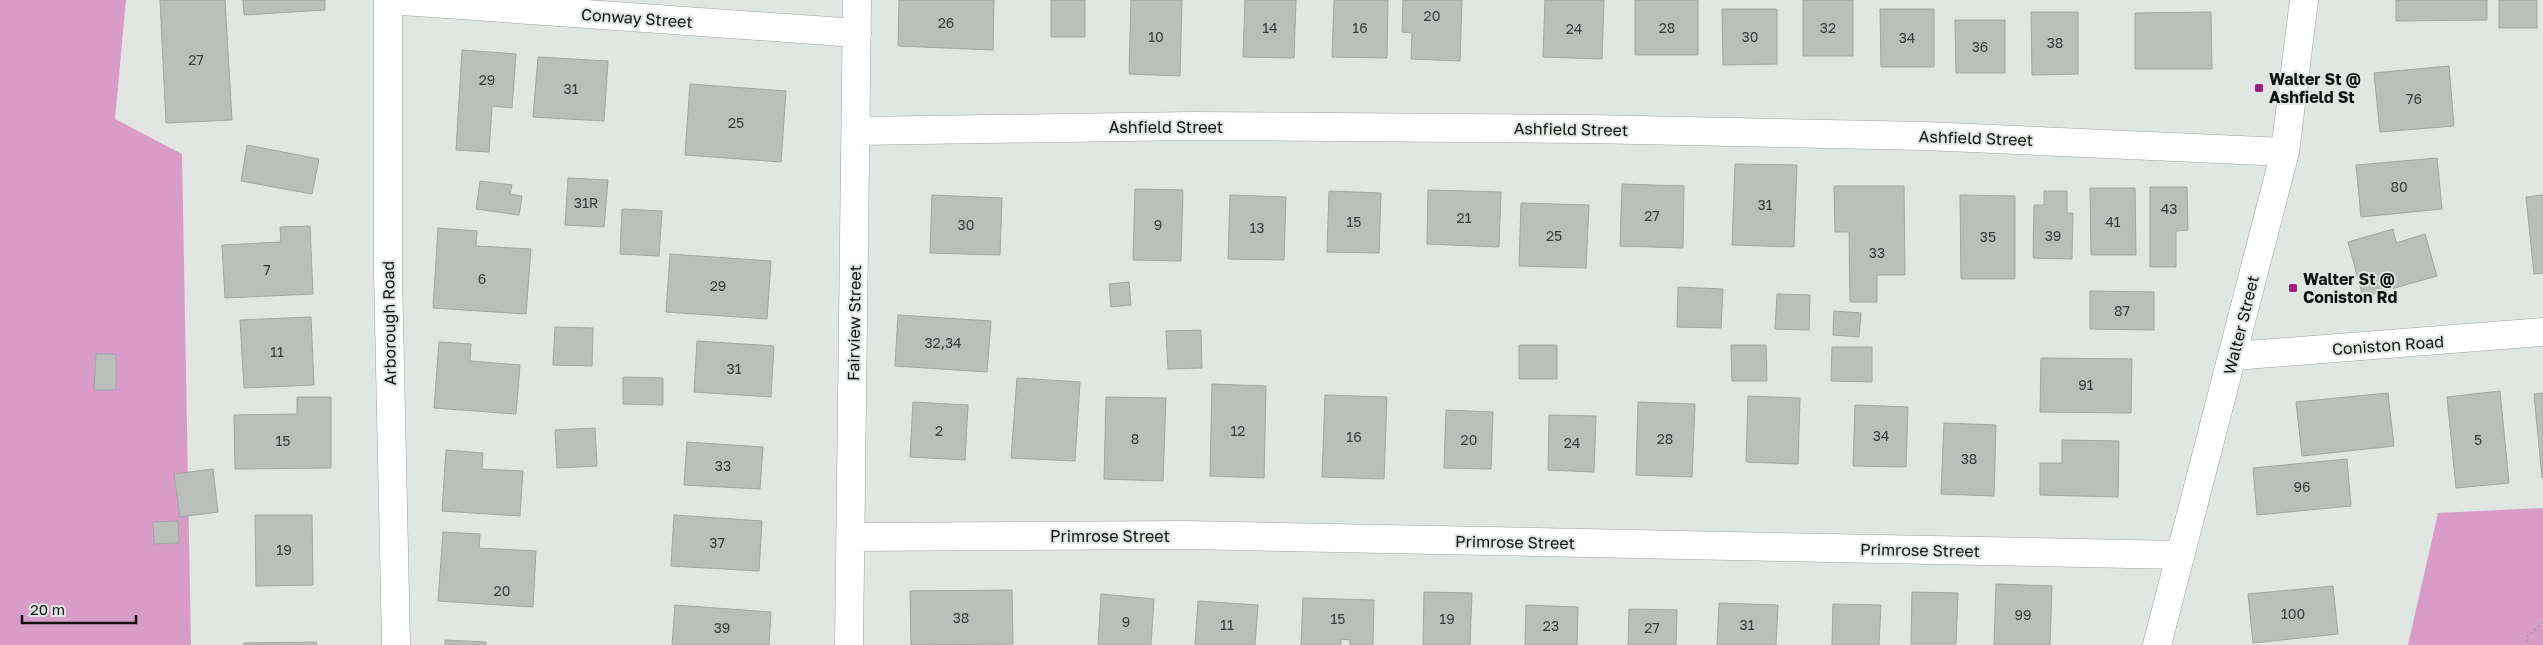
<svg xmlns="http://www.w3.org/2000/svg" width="2543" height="645" font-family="'Golos Text',sans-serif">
	<rect width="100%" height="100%" fill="#e1e6e2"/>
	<path fill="#d99cc8" d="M0,0H126L115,119L182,154L191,645H0Z
		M2543,508V645H2408L2438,513Z"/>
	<path fill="#babfbb" stroke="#a1a6a2" d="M160,0H225L232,120L166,123Z
		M243,0H325V10L244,15Z
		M899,0H994L993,50L898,46Z
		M1051,0H1085V37H1051Z
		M1131,0H1182L1180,76L1129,74Z
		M1245,0H1296L1294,58L1243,57Z
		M1334,0H1388L1387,58L1332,57Z
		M1403,0H1462L1460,61L1411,59L1412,33L1402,32Z
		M1545,0H1604L1602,59L1543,57Z
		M1635,0H1698V55H1635Z
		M1803,0H1853V56H1803Z
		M2396,0H2487V20L2396,21Z
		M2499,0H2537V28H2499Z
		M1722,9H1777V64L1723,65Z
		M1880,9H1934V67H1881Z
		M2031,12H2078V74L2032,75Z
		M2211,12L2212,69H2135V13Z
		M1955,20H2005V73H1956Z
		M462,50L516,54L512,108L492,106L489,152L456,150Z
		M538,57L608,61L604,121L533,117Z
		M2449,66L2454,126L2380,132L2374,73Z
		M690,84L786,91L781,162L685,155Z
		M247,145L319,159L312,194L241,181Z
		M2437,158L2442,209L2361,217L2356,165Z
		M1735,164L1797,165L1794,247L1732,245Z
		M568,178L608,180L604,227L565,225Z
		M480,181L512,185L510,194L522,196L519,215L476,209Z
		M1622,184L1684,186L1683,248L1620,246Z
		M1834,186H1904L1905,275H1877V302H1850L1849,232H1835Z
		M2150,187H2187L2188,230L2176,231V267H2150Z
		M2090,188H2135L2136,255H2091Z
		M1135,189L1183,190L1181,261L1133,260Z
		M1428,190L1501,192L1499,247L1427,244Z
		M1329,191L1381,193L1379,253L1327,252Z
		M2044,191H2067V213H2073L2072,259L2033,258L2034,205H2044Z
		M932,195L1002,198L1000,255L930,253Z
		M1230,195L1286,197L1284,260L1228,259Z
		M1960,195L2015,196V279H1961Z
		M2543,195V273L2534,274L2526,197Z
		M1521,203L1589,205L1586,268L1519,266Z
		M622,209L662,211L659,256L620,254Z
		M310,226L313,294L225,298L222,245L281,242L280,227Z
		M438,228L477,231L476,246L531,249L526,314L433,308Z
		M2393,229L2396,243L2425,234L2437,276L2363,297L2348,242Z
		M670,254L771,261L767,319L666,312Z
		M1129,282L1131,305L1111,307L1109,284Z
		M1678,287L1723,289L1721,328L1677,327Z
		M2090,291L2154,292V330L2090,329Z
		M1777,294L1810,295L1809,330L1775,329Z
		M1834,311L1861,313L1859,337L1833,335Z
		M898,315L991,321L987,372L895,366Z
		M311,317L314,385L244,388L240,320Z
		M555,327L593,328L592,366L553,365Z
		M1201,330L1202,368L1168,369L1166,331Z
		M697,341L774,346L771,397L694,392Z
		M439,342L471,344L470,361L520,365L516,414L434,408Z
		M1519,345H1557V379H1519Z
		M1731,345H1766L1767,381H1732Z
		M1832,347H1872V382L1831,381Z
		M96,354H116V390H94Z
		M2041,358L2132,359L2131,413L2040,412Z
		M623,377L663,378V405L623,404Z
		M1017,378L1080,382L1075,461L1011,458Z
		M1212,384L1266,386L1264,478L1210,476Z
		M2500,391L2509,483L2456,488L2447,397Z
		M2388,393L2394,446L2302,456L2296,402Z
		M2543,393V477L2542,478L2534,394Z
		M1325,395L1387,397L1384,479L1322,477Z
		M1748,396L1800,398L1798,464L1746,462Z
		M297,397H331V468L235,469L234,415L297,414Z
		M1106,397L1166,398L1163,481L1104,479Z
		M913,402L968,405L965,460L910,457Z
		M1638,402L1695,404L1692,477L1636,475Z
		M1855,405L1908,407L1906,467L1853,466Z
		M1446,410L1493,412L1491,469L1444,468Z
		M1549,415L1596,416L1594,472L1548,470Z
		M1944,423L1996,425L1994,496L1941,494Z
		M595,428L597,466L557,468L555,430Z
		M2062,440L2119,441L2118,497L2040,495V463H2062Z
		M687,442L763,447L760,489L684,485Z
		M446,450L483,453L482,469L523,471L520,516L442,511Z
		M2347,459L2351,506L2257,515L2253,468Z
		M213,469L218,512L180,517L174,474Z
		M255,515H312L313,585L256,586Z
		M674,515L762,521L759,571L671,566Z
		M178,521L179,543L154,544L153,522Z
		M443,532L480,534L479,548L536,551L533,607L438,601Z
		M1996,584L2052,586L2050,645H1994Z
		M2333,586L2338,634L2253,643L2248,594Z
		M1012,590L1013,644L911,645L910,591Z
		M1424,592L1472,593L1470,645H1423Z
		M1912,592L1958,593L1956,644H1911Z
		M1101,594L1154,599L1151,645H1098Z
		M1303,598L1374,600L1373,645H1350V640L1341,639V645H1301Z
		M1198,601L1258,605L1255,645H1195Z
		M1719,603L1778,605L1776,645H1717Z
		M1833,604L1881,605L1879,645H1832Z
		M675,605L771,612L769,645H672Z
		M1526,605L1578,607L1577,645H1525Z
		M1629,609L1677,610L1676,645H1628Z
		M445,640L486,642V645H445Z
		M316,642L317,645H244V643Z"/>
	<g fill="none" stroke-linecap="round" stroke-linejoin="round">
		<defs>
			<path id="minor" d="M388,0L857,33
				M388,1V273L396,645
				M857,131L1193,126L1588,129L1925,136L2285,152
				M2234,356L2543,332
				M850,537L1186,535L2180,555
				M849,645L857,0
				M2157,645L2285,152L2304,0"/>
		</defs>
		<use href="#minor" stroke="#9ca19c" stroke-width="29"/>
		<path stroke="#9a9e9b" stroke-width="3" stroke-dasharray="1 4" stroke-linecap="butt" d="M2530,645L2526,638L2543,622"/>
		<use href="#minor" stroke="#fff" stroke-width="28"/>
	</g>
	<g fill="#982582" stroke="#e1e6e2" stroke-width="2">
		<rect x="2254" y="83" width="10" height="10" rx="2.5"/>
		<rect x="2288" y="283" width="10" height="10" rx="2.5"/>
	</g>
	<g text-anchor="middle" stroke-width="4" stroke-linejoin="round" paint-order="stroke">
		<g font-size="14" fill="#3a3c3b">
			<text x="1432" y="21">20</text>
			<text x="946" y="28">26</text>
			<text x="1270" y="33">14</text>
			<text x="1360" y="33">16</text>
			<text x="1667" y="33">28</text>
			<text x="1828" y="33">32</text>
			<text x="1574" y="34">24</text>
			<text x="1156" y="42">10</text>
			<text x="1750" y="42">30</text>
			<text x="1907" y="43">34</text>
			<text x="2055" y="48">38</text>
			<text x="1980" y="52">36</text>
			<text x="196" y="65">27</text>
			<text x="487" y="85">29</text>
			<text x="571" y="94">31</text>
			<text x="2414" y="104">76</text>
			<text x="736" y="128">25</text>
			<text x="2399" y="192">80</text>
			<text x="586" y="208">31R</text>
			<text x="1765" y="210">31</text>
			<text x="2169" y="214">43</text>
			<text x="1652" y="221">27</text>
			<text x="1464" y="223">21</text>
			<text x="1354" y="227">15</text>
			<text x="2113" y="227">41</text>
			<text x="966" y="230">30</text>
			<text x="1158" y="230">9</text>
			<text x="1257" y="233">13</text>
			<text x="1554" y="241">25</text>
			<text x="2053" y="241">39</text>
			<text x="1988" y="242">35</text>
			<text x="1877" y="258">33</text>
			<text x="267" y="275">7</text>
			<text x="482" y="284">6</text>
			<text x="718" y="291">29</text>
			<text x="2122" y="316">87</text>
			<text x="943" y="348">32,34</text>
			<text x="277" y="357">11</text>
			<text x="734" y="374">31</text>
			<text x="2086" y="390">91</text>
			<text x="939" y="436">2</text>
			<text x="1238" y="436">12</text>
			<text x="1881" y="441">34</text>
			<text x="1354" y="442">16</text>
			<text x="1135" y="444">8</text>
			<text x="1665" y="444">28</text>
			<text x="1469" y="445">20</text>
			<text x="2478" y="445">5</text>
			<text x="283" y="446">15</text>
			<text x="1572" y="448">24</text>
			<text x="1969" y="464">38</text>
			<text x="723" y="471">33</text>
			<text x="2302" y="492">96</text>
			<text x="717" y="548">37</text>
			<text x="284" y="555">19</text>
			<text x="502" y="596">20</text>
			<text x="2293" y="619">100</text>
			<text x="2023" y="620">99</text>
			<text x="961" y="623">38</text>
			<text x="1338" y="624">15</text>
			<text x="1447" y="624">19</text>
			<text x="1126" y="627">9</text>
			<text x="1227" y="630">11</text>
			<text x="1747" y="630">31</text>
			<text x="1551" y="631">23</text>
			<text x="722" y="633">39</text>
			<text x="1652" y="633">27</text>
		</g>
		<g font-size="16" fill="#101110" stroke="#e1e6e2">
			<text transform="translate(637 18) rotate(4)" y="6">Conway Street</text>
			<text x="1166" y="133">Ashfield Street</text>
			<text transform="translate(1571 129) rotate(1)" y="6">Ashfield Street</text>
			<text transform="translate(1976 138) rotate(2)" y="6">Ashfield Street</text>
			<text transform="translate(389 323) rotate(-91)" y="6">Arborough Road</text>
			<text transform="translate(854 323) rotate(-89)" y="6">Fairview Street</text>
			<text transform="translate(2241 325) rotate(-76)" y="6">Walter Street</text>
			<text transform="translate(2388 345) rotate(-4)" y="6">Coniston Road</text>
			<text x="1110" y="542">Primrose Street</text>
			<text transform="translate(1515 542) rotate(1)" y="6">Primrose Street</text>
			<text transform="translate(1920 550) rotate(1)" y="6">Primrose Street</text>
		</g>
		<g font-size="16" font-weight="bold" fill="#101110" stroke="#e1e6e2" text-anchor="start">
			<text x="2269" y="85">Walter St @<tspan x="2269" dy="18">Ashfield St</tspan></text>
			<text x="2303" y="285">Walter St @<tspan x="2303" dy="18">Coniston Rd</tspan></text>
		</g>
	</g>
	<path d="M22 615v8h114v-8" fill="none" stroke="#101110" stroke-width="2.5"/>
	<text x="30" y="615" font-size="15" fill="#101110" stroke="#e1e6e2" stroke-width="4" paint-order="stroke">20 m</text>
</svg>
